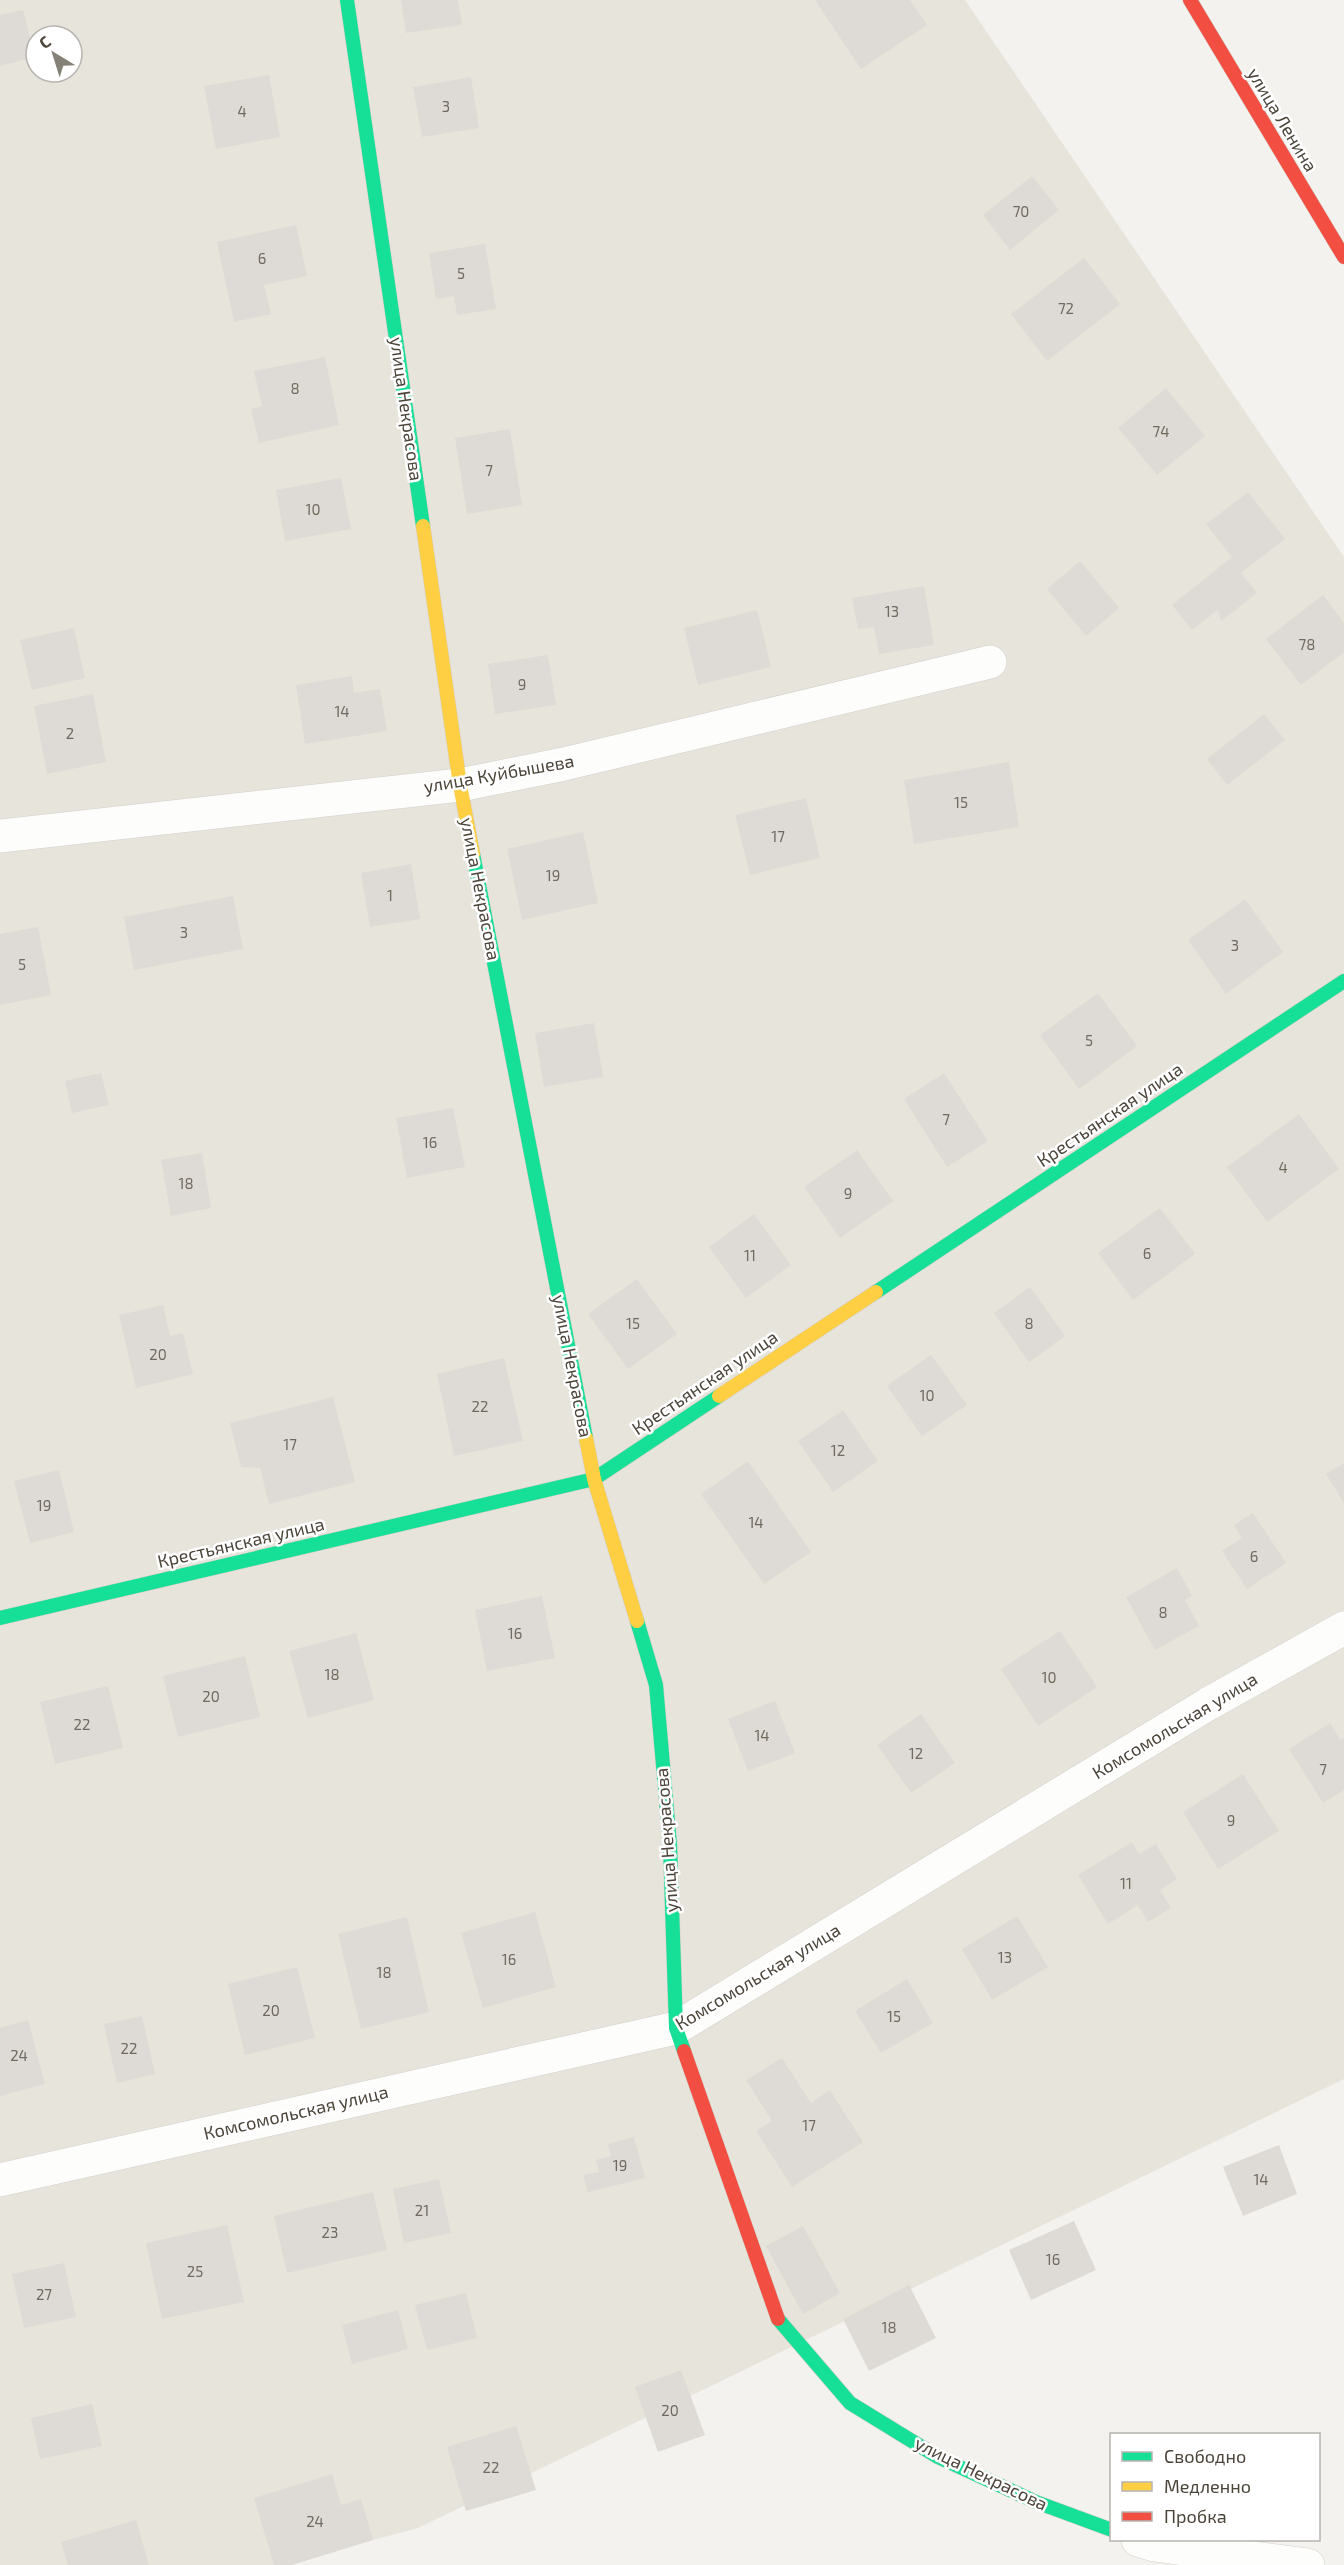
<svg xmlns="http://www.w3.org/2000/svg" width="1344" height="2565" font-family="'Exo 2',sans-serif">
	<rect width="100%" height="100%" fill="#f4f2ee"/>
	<path fill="#e7e4dc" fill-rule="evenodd" d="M0,0H965L1344,557V2079L418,2528L281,2565H0ZM36,36H72V72H36Z"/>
	<path fill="#dedbd6" d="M401,0H458L462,25L406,33Z
		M815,0H910L927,25L861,69Z
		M23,10L35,57L0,66V15Z
		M269,75L280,137L216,149L204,86Z
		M471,77L479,128L422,137L413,87Z
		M1032,176L1059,210L1010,250L983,215Z
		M296,225L307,276L264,285L271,314L234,322L217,242Z
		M485,244L496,309L457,315L454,296L436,299L429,253Z
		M1084,258L1120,304L1047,361L1011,314Z
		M325,357L339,425L259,443L251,409L262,406L254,371Z
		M1166,388L1205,436L1157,475L1118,428Z
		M510,429L522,505L467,514L455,438Z
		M341,478L351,529L285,541L276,490Z
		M1248,492L1285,539L1241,573L1257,593L1221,621L1218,610L1192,630L1172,605L1232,557L1206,524Z
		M1080,561L1119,608L1086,636L1047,589Z
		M924,586L934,645L879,654L874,627L858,629L852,598Z
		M1323,595L1344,623V652L1301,685L1266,639Z
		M757,610L771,667L698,685L684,628Z
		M74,628L85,678L32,690L20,640Z
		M548,655L556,705L495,714L488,664Z
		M352,676L354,693L380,689L387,731L305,744L296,685Z
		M93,694L106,762L47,774L34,706Z
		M1264,714L1285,740L1227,785L1207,759Z
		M1009,762L1019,827L914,844L904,780Z
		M806,798L820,858L750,875L735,815Z
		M583,832L598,903L522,920L507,849Z
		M411,864L420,919L370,927L361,873Z
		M233,896L243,949L134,970L124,917Z
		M1245,899L1283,952L1226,994L1188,940Z
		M38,927L51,995L0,1005V934Z
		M1098,993L1137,1046L1079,1089L1040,1035Z
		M594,1023L603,1077L544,1087L535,1033Z
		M101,1073L109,1105L72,1113L65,1081Z
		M944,1073L988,1141L947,1167L904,1099Z
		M453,1108L465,1167L407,1178L396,1118Z
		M1299,1114L1339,1169L1267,1222L1227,1167Z
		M857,1150L893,1201L840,1238L804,1187Z
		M202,1153L211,1208L171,1216L161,1160Z
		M1160,1208L1195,1254L1133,1300L1098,1253Z
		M754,1214L791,1265L746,1298L709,1247Z
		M637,1279L677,1334L628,1369L588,1314Z
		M1030,1287L1065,1336L1029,1362L994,1313Z
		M163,1305L170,1336L183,1333L193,1374L136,1388L119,1315Z
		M931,1355L967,1405L922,1436L887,1386Z
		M504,1358L523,1441L454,1456L437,1374Z
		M333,1397L355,1482L269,1504L260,1468L241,1467L230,1423Z
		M843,1410L878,1461L833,1492L798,1441Z
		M748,1461L811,1552L764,1584L701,1494Z
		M1344,1463V1503L1326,1474Z
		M59,1470L74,1532L30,1543L14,1481Z
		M1253,1513L1286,1563L1247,1589L1222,1551L1242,1538L1234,1525Z
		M1177,1568L1192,1596L1185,1600L1199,1626L1155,1650L1126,1597Z
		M542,1596L555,1658L487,1671L475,1610Z
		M1060,1631L1097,1687L1038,1726L1001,1669Z
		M356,1633L374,1700L308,1718L289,1651Z
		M245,1656L260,1717L178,1737L163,1676Z
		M108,1686L123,1748L55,1764L40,1702Z
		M775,1701L795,1753L748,1771L728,1719Z
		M921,1714L955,1763L911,1793L877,1745Z
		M1330,1723L1340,1740L1344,1738V1790L1323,1803L1289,1749Z
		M1243,1774L1279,1831L1218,1869L1183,1812Z
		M1132,1842L1139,1854L1156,1844L1177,1879L1160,1890L1171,1908L1148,1922L1138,1905L1108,1924L1078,1875Z
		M535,1912L556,1987L483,2008L461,1933Z
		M1017,1916L1048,1967L992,2000L962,1949Z
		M407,1917L429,2012L361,2029L338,1934Z
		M297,1967L315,2038L245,2055L228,1984Z
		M907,1979L933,2023L881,2053L855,2011Z
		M142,2016L155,2074L117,2083L104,2024Z
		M28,2020L45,2084L0,2096V2028Z
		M782,2058L811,2103L830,2090L863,2142L792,2187L756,2131L772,2121L746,2080Z
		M634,2137L645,2178L588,2192L583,2175L599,2172L596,2160L611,2156L608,2144Z
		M1279,2145L1297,2194L1243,2216L1223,2167Z
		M439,2179L451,2233L404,2243L393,2189Z
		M373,2192L387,2250L287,2273L274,2216Z
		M1074,2221L1096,2270L1031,2300L1009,2250Z
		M227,2225L244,2302L162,2319L146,2243Z
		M803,2226L840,2293L803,2314L766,2246Z
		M64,2263L76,2317L24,2328L12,2274Z
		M909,2285L936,2338L869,2371L843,2319Z
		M466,2293L477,2338L427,2350L415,2305Z
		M398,2310L408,2349L352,2364L342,2325Z
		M681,2370L705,2435L658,2452L635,2387Z
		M92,2404L102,2446L40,2459L31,2418Z
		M516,2426L536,2490L466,2511L447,2447Z
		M332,2474L341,2505L361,2499L373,2540L292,2565H274L254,2498Z
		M136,2520L149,2565H68L61,2542Z"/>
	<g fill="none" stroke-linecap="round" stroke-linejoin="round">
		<defs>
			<path id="street" d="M0,836L460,785L564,764L990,662
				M0,2180L676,2028L1208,1704L1344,1628
				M1138,2540L1154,2545L1308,2565"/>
			<path id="fast" d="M347,0L423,526
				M473,854L586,1438
				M876,1292L1344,981
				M0,1618L594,1479L719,1396
				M637,1621L656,1685L670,1845L676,2028L684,2051
				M778,2319L850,2403L938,2457L1036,2502L1112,2530"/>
			<path id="slow" d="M423,526L460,785L473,854
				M719,1396L876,1292
				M586,1438L594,1479L637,1621"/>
			<path id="jam" d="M1190,0L1344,257
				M684,2051L778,2319"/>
		</defs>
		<use href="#street" stroke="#d2d0cb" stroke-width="34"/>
		<use href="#fast" stroke="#d3cfc5" stroke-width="15"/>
		<use href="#slow" stroke="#d3cfc5" stroke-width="15"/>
		<use href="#jam" stroke="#d3cfc5" stroke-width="15"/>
		<use href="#street" stroke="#fdfdfc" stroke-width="33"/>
		<use href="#fast" stroke="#16e098" stroke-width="14"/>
		<use href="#slow" stroke="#ffcf43" stroke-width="14"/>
		<use href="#jam" stroke="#f24e42" stroke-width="14"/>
	</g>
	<g text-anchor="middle" stroke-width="5" stroke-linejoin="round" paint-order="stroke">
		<g font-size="15" fill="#706a61">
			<text x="446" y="112">3</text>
			<text x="242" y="117">4</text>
			<text x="1021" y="217">70</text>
			<text x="262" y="264">6</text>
			<text x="461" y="279">5</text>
			<text x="1066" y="314">72</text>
			<text x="295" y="394">8</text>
			<text x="1161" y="437">74</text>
			<text x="489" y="476">7</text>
			<text x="313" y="515">10</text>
			<text x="892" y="617">13</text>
			<text x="1307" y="650">78</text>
			<text x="522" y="690">9</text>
			<text x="342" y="717">14</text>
			<text x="70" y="739">2</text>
			<text x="961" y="808">15</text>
			<text x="778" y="842">17</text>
			<text x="553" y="881">19</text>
			<text x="390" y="901">1</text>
			<text x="184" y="938">3</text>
			<text x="1235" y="951">3</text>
			<text x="22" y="970">5</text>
			<text x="1089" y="1046">5</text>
			<text x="946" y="1125">7</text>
			<text x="430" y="1148">16</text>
			<text x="1283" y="1173">4</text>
			<text x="186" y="1189">18</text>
			<text x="848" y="1199">9</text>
			<text x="1147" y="1259">6</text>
			<text x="750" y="1261">11</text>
			<text x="633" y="1329">15</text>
			<text x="1029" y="1329">8</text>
			<text x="158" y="1360">20</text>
			<text x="927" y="1401">10</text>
			<text x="480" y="1412">22</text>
			<text x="290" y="1450">17</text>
			<text x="838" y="1456">12</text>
			<text x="44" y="1511">19</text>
			<text x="756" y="1528">14</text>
			<text x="1254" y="1562">6</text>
			<text x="1163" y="1618">8</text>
			<text x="515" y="1639">16</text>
			<text x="332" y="1680">18</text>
			<text x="1049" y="1683">10</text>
			<text x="211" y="1702">20</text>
			<text x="82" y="1730">22</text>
			<text x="762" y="1741">14</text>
			<text x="916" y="1759">12</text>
			<text x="1323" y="1775">7</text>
			<text x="1231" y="1826">9</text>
			<text x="1126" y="1889">11</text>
			<text x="1005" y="1963">13</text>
			<text x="509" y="1965">16</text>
			<text x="384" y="1978">18</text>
			<text x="271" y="2016">20</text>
			<text x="894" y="2022">15</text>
			<text x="129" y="2054">22</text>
			<text x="19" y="2061">24</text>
			<text x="809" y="2131">17</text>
			<text x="620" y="2171">19</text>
			<text x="1261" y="2185">14</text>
			<text x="422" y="2216">21</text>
			<text x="330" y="2238">23</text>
			<text x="1053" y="2265">16</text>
			<text x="195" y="2277">25</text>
			<text x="44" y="2300">27</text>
			<text x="889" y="2333">18</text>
			<text x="670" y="2416">20</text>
			<text x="491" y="2473">22</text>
			<text x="315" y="2527">24</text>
		</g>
		<g font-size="18" fill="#4b4439" stroke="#fff">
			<text transform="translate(1282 120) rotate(59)" y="6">улица Ленина</text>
			<text transform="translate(406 409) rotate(82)" y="6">улица Некрасова</text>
			<text transform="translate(499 774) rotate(-10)" y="6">улица Куйбышева</text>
			<text transform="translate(480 889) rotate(79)" y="6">улица Некрасова</text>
			<text transform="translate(1110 1115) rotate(-34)" y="6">Крестьянская улица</text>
			<text transform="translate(572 1366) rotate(79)" y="6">улица Некрасова</text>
			<text transform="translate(705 1383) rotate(-34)" y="6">Крестьянская улица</text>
			<text transform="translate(241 1543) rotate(-13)" y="6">Крестьянская улица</text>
			<text transform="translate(1175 1726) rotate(-31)" y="6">Комсомольская улица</text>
			<text transform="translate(667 1840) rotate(-94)" y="6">улица Некрасова</text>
			<text transform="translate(758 1977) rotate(-31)" y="6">Комсомольская улица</text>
			<text transform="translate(296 2113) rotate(-13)" y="6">Комсомольская улица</text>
			<text transform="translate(981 2474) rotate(26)" y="6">улица Некрасова</text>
		</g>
	</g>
	<rect x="1110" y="2433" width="210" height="108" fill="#ffffff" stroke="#b7b4b0" stroke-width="1.5"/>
	<rect x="1122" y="2452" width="30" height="9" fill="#16e098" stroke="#b7b4b0" stroke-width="1.5"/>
	<text x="1164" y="2463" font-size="18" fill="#4b4439">Свободно</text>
	<rect x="1122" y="2482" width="30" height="9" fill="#ffcf43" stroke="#b7b4b0" stroke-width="1.5"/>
	<text x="1164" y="2493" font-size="18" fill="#4b4439">Медленно</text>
	<rect x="1122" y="2512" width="30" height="9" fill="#f24e42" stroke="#b7b4b0" stroke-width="1.5"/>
	<text x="1164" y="2523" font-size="18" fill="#4b4439">Пробка</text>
	<g transform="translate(54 54) rotate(322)"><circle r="28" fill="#ffffff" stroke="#b7b4b0" stroke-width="1.5"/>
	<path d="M0-4.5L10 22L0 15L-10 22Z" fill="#868178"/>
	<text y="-9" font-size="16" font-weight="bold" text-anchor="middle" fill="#4b4439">С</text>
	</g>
</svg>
